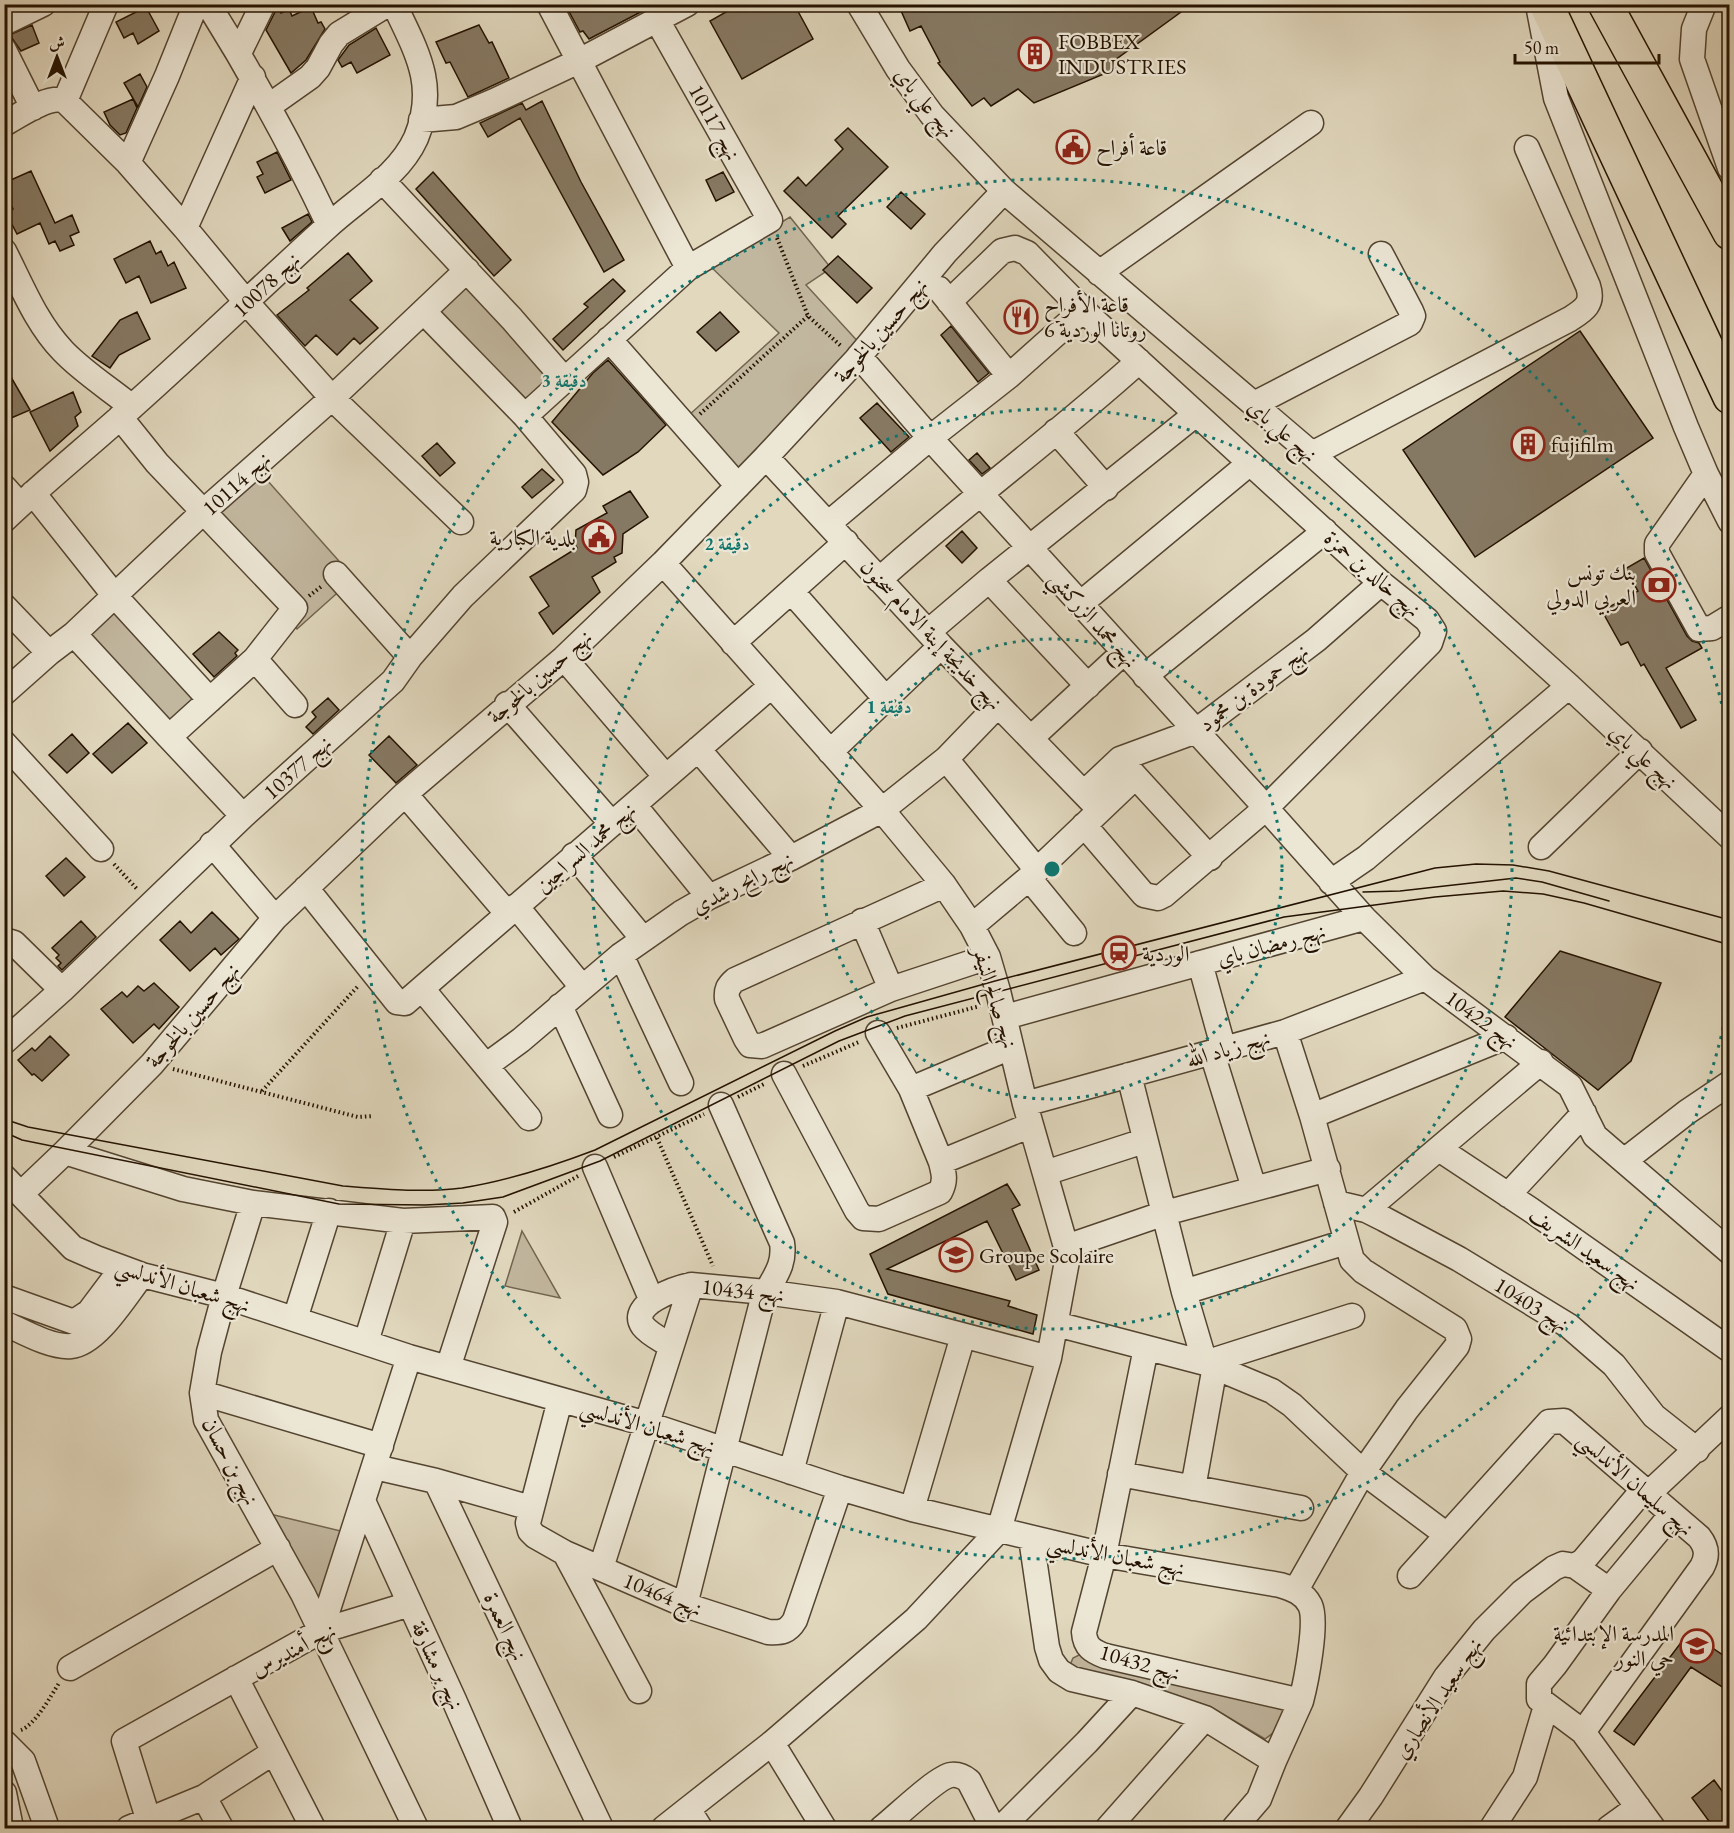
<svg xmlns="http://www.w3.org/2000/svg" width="1734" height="1833" font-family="'EB Garamond',Amiri,serif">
	<rect width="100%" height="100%" fill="#e1d8be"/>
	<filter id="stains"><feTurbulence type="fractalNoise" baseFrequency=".00333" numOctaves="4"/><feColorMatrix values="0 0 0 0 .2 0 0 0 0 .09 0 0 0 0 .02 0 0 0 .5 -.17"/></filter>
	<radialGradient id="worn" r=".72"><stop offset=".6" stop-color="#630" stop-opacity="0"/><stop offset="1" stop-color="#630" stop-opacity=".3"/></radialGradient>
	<path fill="#c1b69e" stroke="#72644f" stroke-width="1.5" d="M790,217L831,268L806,285L862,346L729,487L676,427L779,333L710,266Z
		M458,274L568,393L526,432L415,313Z
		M251,462L354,578L297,629L193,513Z
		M119,583L225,701L168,751L63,633Z
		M522,1231L560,1298L505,1286Z
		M270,1514L349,1533L322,1608Z
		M1079,1655L1294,1705L1285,1724L1265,1739L1211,1707L1152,1688L1075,1670L1070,1665L1073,1658Z"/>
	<path fill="#867963" stroke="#241200" stroke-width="1.5" d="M565,4H656L589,39L583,31L580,32Z
		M740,4H794L813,39L742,79L710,21Z
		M898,4H1192L1111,63L1116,69L1034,103L1018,89L991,106L984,98L972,106L938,63L940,62L921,26L910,31Z
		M146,7L159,31L138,44L133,33L124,38L116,22Z
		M311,7L318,23L321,22L325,29L306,60L291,73L266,30L275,12L279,10L281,13L289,9L292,16Z
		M32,25L39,43L21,51L12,38L7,36Z
		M479,25L489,43L492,42L509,78L468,97L450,62L446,63L436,42Z
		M376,28L390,55L357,73L351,62L342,67L338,60L349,45Z
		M140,74L147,87L138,107L124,83Z
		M133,99L137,108L126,133L120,135L110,125L104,112Z
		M542,101L581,182L624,260L604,272L520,118L488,137L480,123L522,103L526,110Z
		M848,128L888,167L838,216L846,224L832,238L784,191L798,177L806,186L843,149L835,140Z
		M277,152L291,180L265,193L257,177L263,174L257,162Z
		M31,171L55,223L72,215L79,232L70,236L74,245L60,251L55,241L49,244L40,223L17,234L6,213L13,209L4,190V183Z
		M433,172L511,260L494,276L416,189Z
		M723,172L734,192L716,201L706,180Z
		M901,192L925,214L911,229L887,207Z
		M308,214L312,222L290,241L282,228Z
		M150,241L156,254L161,251L168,266L174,262L186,288L151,303L139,276L126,283L114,259Z
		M348,253L372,281L350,300L378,328L360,344L354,338L337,355L316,335L305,346L277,315L309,290L307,288Z
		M838,256L872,288L857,303L823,270Z
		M613,279L625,291L563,350L553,339L588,307L584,304Z
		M137,312L150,339L119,355L110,368L92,356L120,320Z
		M720,312L739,332L716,351L697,332Z
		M951,326L989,373L978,382L941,335Z
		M1580,331L1653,438L1475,557L1403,450Z
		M608,360L666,425L638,452L603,475L552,422L593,373Z
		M4,365L30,410L4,421Z
		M73,392L81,412L75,417L78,426L50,451L30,412Z
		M877,403L909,437L891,452L860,418Z
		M437,443L455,463L440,476L422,456Z
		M977,453L990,468L982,474L969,460Z
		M542,469L554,480L532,498L522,487Z
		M630,491L648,517L623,534L622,553L614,557L616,562L592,577L600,592L553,634L539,613L549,606L530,577L577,548L575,545L576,530L607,513L603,506Z
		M962,531L977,548L962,563L946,546Z
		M1644,558L1687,636L1692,641L1699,643L1702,648L1666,668L1696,720L1681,728L1644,664L1641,666L1628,642L1621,645L1602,611L1638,591L1625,569Z
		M219,632L238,650L235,653L237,656L214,677L193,654Z
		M328,698L339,710L313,734L306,727L316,717L312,712Z
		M128,723L147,743L112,773L93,754Z
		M72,734L89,753L67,773L49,755Z
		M389,736L417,765L396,783L369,755Z
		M66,858L85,877L64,896L46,876Z
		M212,912L239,939L221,955L215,948L190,971L160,940L180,921L191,933Z
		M81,921L96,937L62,970L58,966L61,963L56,958L59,955L52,948Z
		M1560,951L1661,983L1631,1061L1598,1090L1505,1017Z
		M154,983L179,1007L159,1029L154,1024L133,1043L101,1009L122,992L127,997L138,986L144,991Z
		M50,1036L69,1055L42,1081L34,1074L32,1075L18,1060L32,1048L35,1051Z
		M1007,1184L1020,1205L1012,1209L1039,1270L1016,1280L987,1221L887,1269L1010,1301L1008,1306L1037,1315L1033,1334L888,1294L870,1254Z
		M1689,1632L1730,1660V1692L1691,1667L1634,1745L1614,1731Z
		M1714,1780L1730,1802V1828H1714L1692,1798Z"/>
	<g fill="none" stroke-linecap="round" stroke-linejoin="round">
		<defs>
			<path id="minor" d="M208,4C253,76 293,149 329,225
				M549,4L579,61L687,4
				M859,4L898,69L932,115L1004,191L1312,454L1569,686L1730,837
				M1704,4L1694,29L1692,59L1730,168
				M1539,10L1556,98L1686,427L1706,474L1730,521
				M4,23L43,4
				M4,50L33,108
				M239,53L263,4
				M65,101L106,4
				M269,106L310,77L318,68L331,44L339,34L388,4
				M421,120L456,117L494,101L579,61L688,268L770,220L657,20
				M4,124C19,116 49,94 65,101L128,163L185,228L247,303L332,398L461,522
				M128,163L167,76L196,4
				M382,180L512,319L565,380
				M185,228L253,77
				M4,251C22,286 36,323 63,351C83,372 110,389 132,407
				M1099,273L1311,123
				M939,289L1009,376
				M949,302L1002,251L1015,248L1027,253L1083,310L1381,583L1427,620L1434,631L1430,643L1266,808L1164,895L1158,898L1144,895L1084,825
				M609,339L738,486
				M859,356L930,438L1266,808L1364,918L1425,978L1570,1086L1595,1136L1624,1161
				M1254,404L1410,323L1413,316L1411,311L1381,254
				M525,416L688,268
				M120,417L157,463L295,608L255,659L169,737L243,816
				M1056,431L1106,488
				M1312,454L1570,319C1584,310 1594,304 1588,286L1527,148
				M766,457L941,646L1100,810
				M1706,474L1657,544V553L1699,629L1712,628L1730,617
				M4,487L20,505
				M33,493L114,595L210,700
				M4,520C46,480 91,444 134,405C199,347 262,286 327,227C357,199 399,176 416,138C438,85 416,51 394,4
				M829,523L930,438L1009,376L1083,310
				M663,563L882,810L944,885L972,926L988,957L998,991L1025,1104L1066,1247L1067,1261L1049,1358L999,1530L916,1619L772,1743L688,1809
				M336,574L410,657
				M879,580C963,504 1055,437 1139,361
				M989,580L1088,686
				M792,592L886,699
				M1080,604L1250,463
				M4,606L49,653
				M928,632L989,580L1196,414
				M74,634L169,737
				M733,643L846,542
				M564,658L666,777
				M255,659L295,705
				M1145,676L1325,531
				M4,693L49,653L74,634L203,512L332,398L467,270
				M507,704L612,824
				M1031,738L1124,652
				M4,743L101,849
				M698,749L791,858
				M830,752L941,646
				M946,759L1037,870
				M1124,764L1210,858
				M1084,793L1120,759L1196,731L1316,640L1381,583
				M405,794L507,913
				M634,805L709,897
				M212,844L275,918
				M1541,847L1640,751
				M574,855L643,939
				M1029,878L1074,933
				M1331,882L1366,858L1569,686
				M944,885L735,980C728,986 726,990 727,999L746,1039L750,1045L762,1046L891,989L988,957
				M306,888L397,1002L405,1003L771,686
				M516,906L582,987
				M862,921L891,989
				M972,926L1029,878L1135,777
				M4,940L14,943L62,990
				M621,955L681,1083
				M1200,963L1224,1050
				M423,990L529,1118
				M560,1006L610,1115
				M1005,1017L1364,918
				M1285,1032L1312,1116L1352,1260L1363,1271L1455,1329L1459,1339L1457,1346L1407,1409L1363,1472L1296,1590
				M878,1033L911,1089L941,1162L1031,1125
				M4,1042L62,990L243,816L393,681L410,657L463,596L574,490L576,482L574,474L525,416L424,312
				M1212,1053L1254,1188
				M487,1065L521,1040L621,955L681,913L709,897L791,858L882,810L946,759L998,705
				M784,1074L857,1211L863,1218L879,1219L940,1192C946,1181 944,1174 941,1162
				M1129,1075L1184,1292L1205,1363L1352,1316
				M1730,1083L1687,1112L1624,1161L1730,1252
				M911,1089L1011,1047
				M1025,1104L1285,1032L1425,978
				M1312,1116L1506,1037
				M1439,1149L1531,1210L1730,1350
				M65,1152L183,1189L253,1203
				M595,1167L652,1301
				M1045,1173L1144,1141
				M4,1177L73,1248L96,1258L142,1275L224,1296L409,1357L647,1424L840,1488L912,1509L1104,1555L1280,1585C1293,1589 1304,1593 1310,1605C1318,1621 1306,1682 1301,1701L1105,1656C1092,1651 1085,1647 1084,1632L1104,1555L1146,1348
				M22,1193L65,1152L152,1064L275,918L405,794L564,658L663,563L766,457L856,360L945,253L1004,191
				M1508,1195L1584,1113
				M1336,1203L1366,1210L1384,1219L1459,1259L1569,1326L1614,1365L1654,1416L1697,1450
				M1366,1210L1541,1062
				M1066,1247L1165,1213L1328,1169
				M1184,1292L1346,1242
				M4,1297L74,1322L89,1312L122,1268
				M295,1319L329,1211
				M4,1323C22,1331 51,1348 71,1346C97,1344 126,1295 142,1275
				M1056,1324L1205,1363L1272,1391L1292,1405L1363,1472L1447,1535
				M366,1342L403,1221
				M671,1346C662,1340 649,1334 643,1326C628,1304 677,1288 691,1285
				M202,1393L381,1446
				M560,1400L528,1523L530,1531L535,1536L565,1553L685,1605L768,1632C781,1633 788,1632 795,1620L840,1488
				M375,1467L436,1481L601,1828
				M791,1472L837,1302
				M1120,1474L1301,1508
				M436,1481L531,1508
				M1193,1488L1215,1366
				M1648,1494L1730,1417
				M364,1503L454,1700L510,1828
				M912,1509L963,1336
				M1031,1538L1047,1647L1051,1660L1059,1671L1072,1679L1132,1693L1205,1718L1274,1761L1259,1799L1234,1828
				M565,1553L639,1691
				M1575,1566L1609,1590L1672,1514
				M601,1568L691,1285L765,1292L837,1302L1049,1358
				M1410,1576L1549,1422L1564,1421L1699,1537C1707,1547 1708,1556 1702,1567L1583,1732
				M1609,1590L1555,1665L1539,1684V1699L1583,1732L1653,1828
				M685,1605C710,1505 735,1406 761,1306C768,1282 786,1270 782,1243L721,1105
				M321,1631L409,1357
				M70,1668L278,1548
				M236,1678L313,1828
				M4,1742L23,1761L47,1828
				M772,1743L824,1828
				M1274,1761L1301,1701
				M4,1793L11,1828
				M204,1797L221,1828
				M129,1828L204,1797L274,1752
				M151,1828L124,1741L321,1631L410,1604
				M416,1828L303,1594L206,1420L202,1393L209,1352L224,1296L253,1203L403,1221L493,1217L495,1222L448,1368
				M664,1828L688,1809L700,1828
				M882,1828C895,1818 937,1777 951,1775C958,1774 964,1777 969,1781L993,1828
				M1001,1828L1087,1742L1132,1693
				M1108,1828L1205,1718
				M1348,1828L1371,1796L1446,1677L1484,1630L1522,1592L1554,1568L1563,1564L1575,1566L1583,1561L1643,1490
				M1492,1828L1525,1777L1546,1706
				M1609,1828L1638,1807"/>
			<path id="highway" d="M1546,4L1730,397
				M1605,4L1730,233"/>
		</defs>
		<use href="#minor" stroke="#534430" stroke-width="27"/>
		<use href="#highway" stroke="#241200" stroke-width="36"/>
		<path stroke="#241200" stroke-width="4" stroke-dasharray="1.5 3" stroke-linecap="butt" d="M777,238L808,316L842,347
			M700,414L808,316
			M309,596L322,586
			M114,864L137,889
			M897,1028L980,1006
			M803,1066L859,1042
			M173,1069L358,1117L373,1116
			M262,1091L359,985
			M738,1097L766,1083
			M657,1138L713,1266
			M614,1157L704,1114
			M514,1212L578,1176
			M21,1730C35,1725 51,1696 59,1683"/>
		<use href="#minor" stroke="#ece6d5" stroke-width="24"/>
		<use href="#highway" stroke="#e1d8be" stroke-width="33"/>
		<path stroke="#241200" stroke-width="1.5" d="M1363,892L1400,891L1516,878L1542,882L1609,901
			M4,1119L28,1127L343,1186C382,1189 424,1193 462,1188C507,1181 553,1166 595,1150L835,1031L867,1017L995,981L1435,868L1476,864L1513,865L1549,871L1730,920
			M4,1132L22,1140L339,1204L425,1205L463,1203L503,1197L600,1161L839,1041L905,1016L1284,917L1435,897L1503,891L1543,894L1584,903L1730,945"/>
	</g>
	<g fill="none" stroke="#0f766e" stroke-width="3" stroke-dasharray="3 6">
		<circle cx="1052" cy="869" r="230"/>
		<circle cx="1052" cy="869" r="460"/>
		<path d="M1729 1001A690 690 0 1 1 1729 737"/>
	</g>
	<defs>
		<symbol id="building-ring" viewBox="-11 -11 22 22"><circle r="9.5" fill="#ece6d5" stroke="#8f2418" stroke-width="1.5"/><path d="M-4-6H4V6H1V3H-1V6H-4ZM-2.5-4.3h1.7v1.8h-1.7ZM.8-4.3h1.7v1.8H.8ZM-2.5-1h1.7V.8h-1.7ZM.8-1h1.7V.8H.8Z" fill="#8f2418"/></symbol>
		<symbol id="civic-ring" viewBox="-11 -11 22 22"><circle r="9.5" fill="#ece6d5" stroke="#8f2418" stroke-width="1.5"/><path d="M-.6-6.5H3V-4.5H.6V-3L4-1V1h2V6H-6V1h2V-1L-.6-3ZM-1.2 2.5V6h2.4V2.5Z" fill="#8f2418"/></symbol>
		<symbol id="restaurant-ring" viewBox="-11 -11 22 22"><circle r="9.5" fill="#ece6d5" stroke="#8f2418" stroke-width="1.5"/><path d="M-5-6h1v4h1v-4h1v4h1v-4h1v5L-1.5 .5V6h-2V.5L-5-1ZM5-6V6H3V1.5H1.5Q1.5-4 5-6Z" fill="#8f2418"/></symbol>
		<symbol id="bank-ring" viewBox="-11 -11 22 22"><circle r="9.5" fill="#ece6d5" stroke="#8f2418" stroke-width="1.5"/><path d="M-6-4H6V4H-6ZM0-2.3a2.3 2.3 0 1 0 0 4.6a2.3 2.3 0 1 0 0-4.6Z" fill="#8f2418"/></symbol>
		<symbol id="station-ring" viewBox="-11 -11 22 22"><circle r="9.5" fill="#ece6d5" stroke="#8f2418" stroke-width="1.5"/><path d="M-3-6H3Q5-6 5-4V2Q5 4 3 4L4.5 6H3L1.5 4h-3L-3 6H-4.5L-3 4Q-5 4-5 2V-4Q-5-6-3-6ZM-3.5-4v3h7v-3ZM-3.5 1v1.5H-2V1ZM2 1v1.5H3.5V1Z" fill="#8f2418"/></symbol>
		<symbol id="school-ring" viewBox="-11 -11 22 22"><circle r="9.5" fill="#ece6d5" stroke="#8f2418" stroke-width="1.5"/><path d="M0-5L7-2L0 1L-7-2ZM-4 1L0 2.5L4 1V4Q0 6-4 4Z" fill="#8f2418"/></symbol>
	</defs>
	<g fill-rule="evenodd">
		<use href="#building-ring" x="1016" y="35" width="38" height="38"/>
		<use href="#civic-ring" x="1054" y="128" width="38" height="38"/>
		<use href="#restaurant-ring" x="1002" y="298" width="38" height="38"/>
		<use href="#building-ring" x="1509" y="425" width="38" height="38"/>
		<use href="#civic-ring" x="580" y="518" width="38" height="38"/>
		<use href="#bank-ring" x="1640" y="566" width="38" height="38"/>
		<use href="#station-ring" x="1100" y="934" width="38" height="38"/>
		<use href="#school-ring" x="937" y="1236" width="38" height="38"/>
		<use href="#school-ring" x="1678" y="1627" width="38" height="38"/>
	</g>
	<g text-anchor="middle" stroke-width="4.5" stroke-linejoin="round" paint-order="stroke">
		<g font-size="22" fill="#241200" stroke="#ece6d5" text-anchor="start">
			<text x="1058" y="49">FOBBEX<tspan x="1058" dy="25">INDUSTRIES</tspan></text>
			<text x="1096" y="155">قاعة أفراح</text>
			<text x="1044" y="312">قاعة الأفراح<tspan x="1044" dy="25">روتانا الوردية 6</tspan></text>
			<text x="1551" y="452">fujifilm</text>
			<text x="576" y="545" text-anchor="end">بلدية الكبارية</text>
			<text x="1636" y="580" text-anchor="end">بنك تونس<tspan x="1636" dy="25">العربي الدولي</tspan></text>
			<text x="1142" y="961">الوردية</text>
			<text x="979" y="1263">Groupe Scolaire</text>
			<text x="1674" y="1641" text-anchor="end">المدرسة الإبتدائية<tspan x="1674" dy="25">حي النور</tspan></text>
		</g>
		<g font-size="22" fill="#241200" stroke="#ece6d5">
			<text transform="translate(926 102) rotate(51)" y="8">نهج علي باي</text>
			<text transform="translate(715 122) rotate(61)" y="8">نهج 10117</text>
			<text transform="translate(266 284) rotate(-43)" y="8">نهج 10078</text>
			<text transform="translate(880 330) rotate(-49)" y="8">نهج حسين بالخوجة</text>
			<text transform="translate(1283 430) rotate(41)" y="8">نهج علي باي</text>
			<text transform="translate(236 483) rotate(-42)" y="8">نهج 10114</text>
			<text transform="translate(1373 573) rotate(41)" y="8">نهج خالد بن حمزة</text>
			<text transform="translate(1094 619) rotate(48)" y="8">نهج محمد الزركشي</text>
			<text transform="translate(932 634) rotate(47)" y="8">نهج خديجة إبنة الامام سحنون</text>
			<text transform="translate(539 676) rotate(-41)" y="8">نهج حسين بالخوجة</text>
			<text transform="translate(1253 687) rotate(-37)" y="8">نهج حمودة بن محمود</text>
			<text transform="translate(1644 756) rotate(43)" y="8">نهج علي باي</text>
			<text transform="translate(297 767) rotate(-42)" y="8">نهج 10377</text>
			<text transform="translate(585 847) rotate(-41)" y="8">نهج محمد السراجين</text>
			<text transform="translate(742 882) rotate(-27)" y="8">نهج رابح رشدي</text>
			<text transform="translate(1271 944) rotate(-15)" y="8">نهج رمضان باي</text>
			<text transform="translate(996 997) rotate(73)" y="8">نهج صالح النيفر</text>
			<text transform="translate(192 1015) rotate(-49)" y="8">نهج حسين بالخوجة</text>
			<text transform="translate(1482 1019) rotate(36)" y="8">نهج 10422</text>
			<text transform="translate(1228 1048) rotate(-16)" y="8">نهج زياد الله</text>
			<text transform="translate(1585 1248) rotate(35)" y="8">نهج سعيد الشريف</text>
			<text transform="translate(183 1285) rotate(17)" y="8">نهج شعبان الأندلسي</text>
			<text transform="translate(743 1290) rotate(6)" y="8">نهج 10434</text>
			<text transform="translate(1532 1304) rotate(32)" y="8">نهج 10403</text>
			<text transform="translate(648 1426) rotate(17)" y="8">نهج شعبان الأندلسي</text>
			<text transform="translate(231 1461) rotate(62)" y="8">نهج بن حسان</text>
			<text transform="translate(1636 1483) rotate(41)" y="8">نهج سليمان الأندلسي</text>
			<text transform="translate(1116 1555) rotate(11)" y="8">نهج شعبان الأندلسي</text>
			<text transform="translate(663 1594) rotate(22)" y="8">نهج 10464</text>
			<text transform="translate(506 1626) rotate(65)" y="8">نهج العمرة</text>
			<text transform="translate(293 1649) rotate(-27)" y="8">نهج أمنديرس</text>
			<text transform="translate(1140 1662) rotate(16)" y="8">نهج 10432</text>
			<text transform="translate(438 1665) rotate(65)" y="8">نهج بر مشارقة</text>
			<text transform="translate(1437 1698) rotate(-56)" y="8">نهج سعيد الأنصاري</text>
		</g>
	</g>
	<circle cx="1052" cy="869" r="9" fill="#0f766e" stroke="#ece6d5" stroke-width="3"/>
	<g font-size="18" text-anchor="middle" font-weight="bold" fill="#0f766e" stroke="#ece6d5" stroke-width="4.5" stroke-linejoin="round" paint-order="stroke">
		<text x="564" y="387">3 دقيقة</text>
		<text x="727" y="550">2 دقيقة</text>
		<text x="889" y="713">1 دقيقة</text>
	</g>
	<rect width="1734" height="1833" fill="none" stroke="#e1d8be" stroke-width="24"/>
	<rect x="6" y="6" width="1722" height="1821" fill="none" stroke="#241200" stroke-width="3"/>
	<rect x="12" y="12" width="1710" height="1809" fill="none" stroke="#241200" stroke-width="1.5"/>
	<g transform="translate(57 57)" stroke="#ece6d5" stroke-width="4.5" paint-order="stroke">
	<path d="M0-4.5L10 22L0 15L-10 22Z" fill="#241200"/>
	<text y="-9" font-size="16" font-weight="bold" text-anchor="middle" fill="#241200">ش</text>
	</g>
	<path d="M1515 54v9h144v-9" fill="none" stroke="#241200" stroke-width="3"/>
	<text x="1524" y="54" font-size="18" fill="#241200" stroke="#ece6d5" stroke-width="4.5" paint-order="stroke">50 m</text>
	<rect width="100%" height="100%" filter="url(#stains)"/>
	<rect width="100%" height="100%" fill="url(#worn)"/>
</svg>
